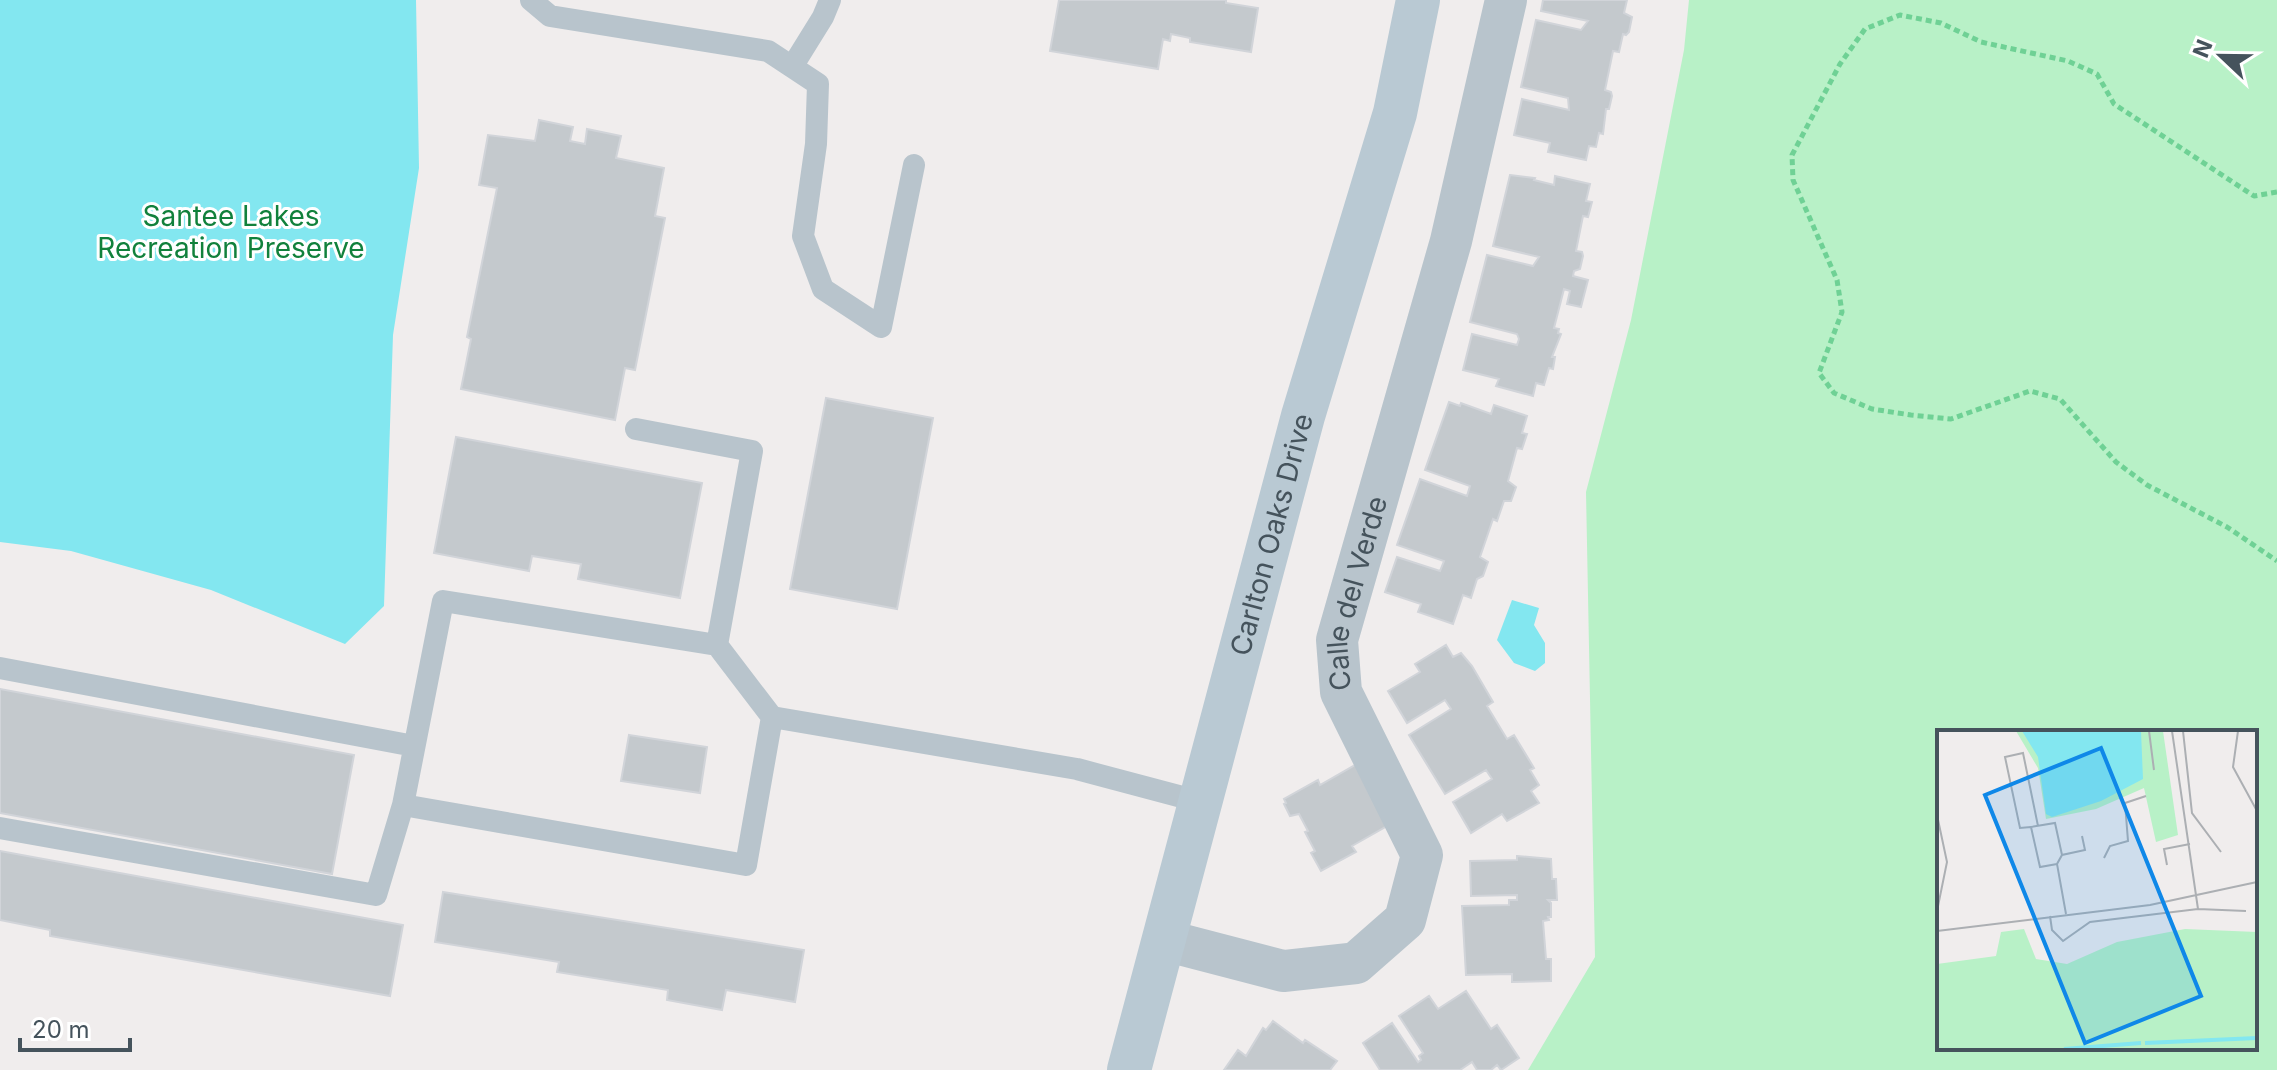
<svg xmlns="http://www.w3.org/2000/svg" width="2277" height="1070" font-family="Inter,sans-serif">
	<rect width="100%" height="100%" fill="#f0eded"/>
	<path fill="#b8f1c7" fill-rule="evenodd" d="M1689,0H2277V1070H1528L1595,957L1586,492L1631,320L1684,50ZM2255,732V1048H1939V732Z"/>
	<path fill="#83e7f0" d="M0,0H416L419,168L393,335L384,606L345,644L211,590L71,551L0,542Z
		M1512,600L1539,608L1534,625L1545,643V663L1535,671L1514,663L1497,640Z"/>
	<path fill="#c4c9cd" stroke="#d1d4d9" stroke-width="2" d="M1059,0H1226V3L1258,8L1251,52L1190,42V38L1171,34L1170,41L1163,39L1158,69L1050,51Z
		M1543,0H1627L1624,13L1632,17L1629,32L1626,35L1623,34L1619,52L1613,51L1605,90L1611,92L1612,96L1609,109H1606L1603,134L1599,133L1596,147L1589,146L1586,160L1548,152L1550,143L1514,135L1522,99L1569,110L1568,98L1521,87L1536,20L1581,30L1588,21L1541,11Z
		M539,120L573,127L570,141L585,144L587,129L621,136L616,158L664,168L655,216L665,218L635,370L625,368L615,420L461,389L471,339L467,337L497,188L479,185L488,135L535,141Z
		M1510,175L1535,178L1534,180L1554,185L1555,176L1590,184L1586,201L1592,202L1588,217L1583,216L1576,251L1582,252L1583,256L1580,269L1574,271L1573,276L1588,280L1581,307L1567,304L1570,291L1564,289L1554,328L1559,329L1558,333L1561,334L1552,357H1555L1553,369L1549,368L1544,385L1536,383L1533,396L1496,386L1499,379L1463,370L1472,334L1517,345L1519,339L1517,334L1470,322L1487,255L1533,266L1539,257L1493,246Z
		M826,398L933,418L897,609L790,589Z
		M1449,402L1460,406L1461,403L1491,414L1494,405L1527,416L1522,433L1527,434L1522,449L1517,448L1508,481L1516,487L1511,501H1504L1497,521L1493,519L1480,557L1488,562L1483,576L1477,579L1471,598L1463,595L1453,624L1418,612L1421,604L1385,592L1397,557L1440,571L1444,561L1397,545L1420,479L1467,496L1470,486L1425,470Z
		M456,437L702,483L680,598L578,579L581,564L532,556L529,571L434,553Z
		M1446,645L1453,657L1461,653L1472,666L1493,702L1487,706L1507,739L1514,735L1534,768L1530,770L1539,785L1531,791L1539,803L1507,821L1502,814L1471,833L1453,802L1492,779L1486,770L1445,794L1409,735L1451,709L1445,700L1407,723L1388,691L1420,672L1415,664Z
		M0,689L354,755L332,874L0,813Z
		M629,735L707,747L700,793L621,781Z
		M1362,761L1394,822L1352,846L1356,852L1321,871L1311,853L1315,851L1305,832L1308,831L1299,814L1290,816L1284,804L1286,803L1284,799L1318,780L1320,785Z
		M0,851L403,925L390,996L50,936V930L0,920Z
		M1517,856L1551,859L1552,879H1556L1557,900H1548L1551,903V917H1548L1549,920L1543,921L1546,959H1551V981L1512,982V974L1466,975L1462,906L1509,905V900H1517V895L1471,896L1470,861L1517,860Z
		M443,892L804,950L795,1002L726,990L722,1010L667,1000L668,990L557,972L559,962L435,942Z
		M1466,991L1491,1029L1497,1025L1519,1058L1501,1070L1497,1065L1491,1070H1477L1472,1062L1460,1070H1380L1363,1043L1392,1023L1418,1062L1421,1060L1419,1056L1423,1053L1399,1016L1429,996L1438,1009Z
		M1273,1021L1303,1043L1305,1040L1337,1061L1330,1070H1224L1238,1050L1246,1056L1263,1028L1266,1030Z"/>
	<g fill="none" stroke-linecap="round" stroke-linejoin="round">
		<path stroke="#6fd195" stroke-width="5" stroke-dasharray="6 4" stroke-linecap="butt" d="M2277,192L2254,196L2114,104L2097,74L2068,61L1981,42L1941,23L1900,15L1865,29L1840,64L1792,155L1793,180L1837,280L1842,312L1819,373L1834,393L1872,409L1911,415L1951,419L2030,391L2060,399L2116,462L2147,485L2227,527L2277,561"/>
		<path stroke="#b8c4cc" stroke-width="22" d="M531,0L550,16L768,51L818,84L816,144L803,236L823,289L881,327L914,165
			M792,67L823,17L830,0
			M636,429L752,451L717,645L772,717L1077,769L1201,802
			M717,645L443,601L403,805L746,865L772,717
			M0,668L414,746
			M0,828L376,895L403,805"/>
		<path stroke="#b8c4cc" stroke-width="42" id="s1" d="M1164,940L1283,971L1356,963L1405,920L1422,855L1341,692L1337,640L1451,241L1506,0"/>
		<path stroke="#b9c9d3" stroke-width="44" id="s2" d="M1129,1070L1303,416L1395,113L1418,0"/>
	</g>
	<g text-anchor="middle" stroke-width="6" stroke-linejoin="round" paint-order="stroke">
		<g font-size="28" fill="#11813c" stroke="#fff">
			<text x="231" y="226">Santee Lakes<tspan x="231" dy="32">Recreation Preserve</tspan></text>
		</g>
		<g font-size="28" fill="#45535c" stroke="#fff">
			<text dy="10" stroke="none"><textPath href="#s2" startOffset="554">Carlton Oaks Drive</textPath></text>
			<text dy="10" stroke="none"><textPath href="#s1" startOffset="612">Calle del Verde</textPath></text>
		</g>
	</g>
	<g transform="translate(1937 730)">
		<rect width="320" height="320" fill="#f0eded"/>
		<path d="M79,1H226L241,105L219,112L207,58L159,79L109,89L101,38ZM87,199L99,229L130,234L180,212L248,199L320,202V319H0V234L59,226L64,202Z" fill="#b8f1c7"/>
		<path d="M85,1H204L206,49L164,71L115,87L109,84L101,27Z" fill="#83e7f0"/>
		<path fill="none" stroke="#83e7f0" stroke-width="4" d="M208,313L320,308M127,319L204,313"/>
		<path fill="none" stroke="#acafb3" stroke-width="2" d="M212,1L217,40M235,1L261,179M246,1L255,83L284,122M301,1L296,37L320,81M0,85L10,132L0,181M94,97L83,98L68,27L86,23L101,96M167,128L173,116L191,111L188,73L209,66M120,134L103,137L94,97L118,93L125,125M230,135L227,119L253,114M129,184L120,134L125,125L148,120L145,106M113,186L115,200L126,211L153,192L261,179L309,181M0,201L213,175L320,152"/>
		<path fill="#0f88e8" fill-opacity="0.15" stroke="#0f88e8" stroke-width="4" d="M164,18L264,266L148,313L48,65Z"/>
		<rect width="320" height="320" fill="none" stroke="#45535c" stroke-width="4"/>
	</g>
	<g transform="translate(2221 56) rotate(292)" stroke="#ffffff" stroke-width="6" paint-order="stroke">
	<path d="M0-6L14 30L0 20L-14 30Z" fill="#45535c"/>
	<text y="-12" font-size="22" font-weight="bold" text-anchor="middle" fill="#45535c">N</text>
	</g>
	<path d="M20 1038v12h110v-12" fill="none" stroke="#45535c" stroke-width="4"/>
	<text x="32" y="1038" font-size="24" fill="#45535c" stroke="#ffffff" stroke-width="6" paint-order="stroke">20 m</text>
</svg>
